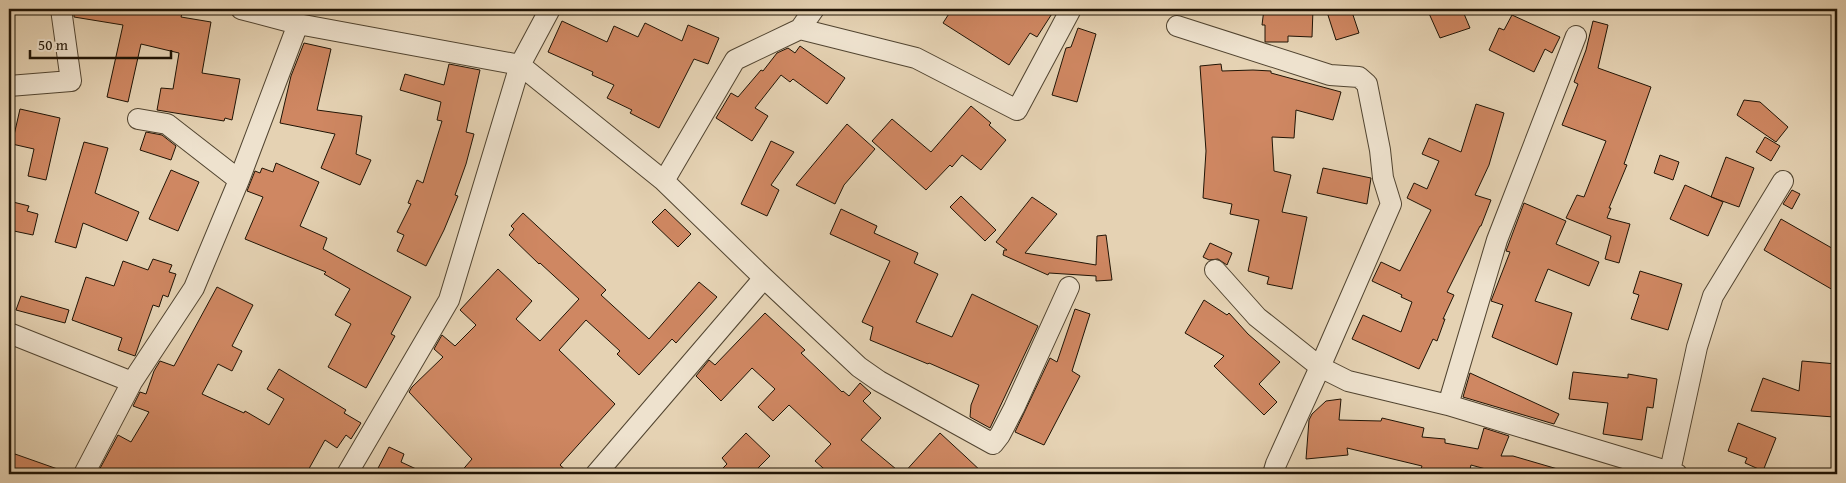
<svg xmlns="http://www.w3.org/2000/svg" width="1846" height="483" font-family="'Gentium Book Plus',serif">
	<rect width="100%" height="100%" fill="#e5d2b3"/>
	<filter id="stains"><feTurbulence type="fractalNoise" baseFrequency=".004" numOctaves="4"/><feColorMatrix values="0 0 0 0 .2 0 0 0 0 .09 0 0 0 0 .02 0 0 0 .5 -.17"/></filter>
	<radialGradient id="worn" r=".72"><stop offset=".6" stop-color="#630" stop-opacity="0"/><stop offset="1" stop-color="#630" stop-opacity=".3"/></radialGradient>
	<path fill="#cf8762" stroke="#201405" d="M74,9H135L161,13L162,10L182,14L181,17L211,22L202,73L240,79L232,120L225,118L224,121L157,110L161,88L173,89L179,53L141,44L128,102L107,97L123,25L74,17Z
		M952,9H1055L1037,37L1030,33L1009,65L943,23Z
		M1264,9H1313L1312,37L1288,36V42H1265V25H1262Z
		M1326,9H1351L1359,33L1336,40Z
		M1427,9H1462L1470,28L1440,38Z
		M1512,15L1560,37L1552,53L1545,49L1534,72L1489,50L1499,28L1504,30Z
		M562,21L607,42L614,26L638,37L645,23L682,41L688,25L719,38L708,64L694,59L659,128L630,113L632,110L607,98L614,85L592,75L593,72L548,52Z
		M1593,21L1608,25L1598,68L1651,87L1624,164L1627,165L1609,208H1611L1607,218L1630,224L1619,263L1605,259L1611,236L1566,218L1577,195L1584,197L1606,141L1562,125L1578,84L1574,82L1586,50Z
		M1078,28L1096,34L1077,102L1052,95L1066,48L1071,47Z
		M304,43L331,49L317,110L362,116L356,154L371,160L360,185L321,168L335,134L280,123L291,76Z
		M800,46L845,78L827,104L793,79L790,82L781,75L755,108L768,116L752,141L716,118L731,93L738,97L761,70L763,71L777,53L788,48L795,53Z
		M449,64L480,70L466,132L474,134L466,164L455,195L458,196L444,230L426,266L397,251L404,235L397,232L411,204L408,203L417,180L423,183L442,121L437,120L441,102L400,90L405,74L444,85Z
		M1221,64L1222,71L1253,70L1271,71V73L1341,92L1333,120L1296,110L1294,138L1272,137L1274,171L1291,175L1282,212L1307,217L1292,289L1267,284L1269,277L1248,271L1259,220L1230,214L1232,204L1203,198L1206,151L1200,66Z
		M1744,100L1760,102L1788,127L1776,142L1737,115Z
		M1476,104L1504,113L1489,165L1475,195L1491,200L1481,226H1480L1447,292L1454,295L1443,319H1445L1437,341L1433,339L1419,369L1352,339L1363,315L1401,332L1412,302L1401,297L1402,295L1372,281L1381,262L1400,271L1431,210L1407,198L1414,183L1427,189L1439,161L1422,154L1429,138L1461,152Z
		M971,106L991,123L989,125L1006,140L981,170L962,155L952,167L950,165L926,190L872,141L892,119L931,152Z
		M20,109L60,118L46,180L28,176L34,149L12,144Z
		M847,124L875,149L844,185L835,204L796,185Z
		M146,132L162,135L176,146L171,160L140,150Z
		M1765,137L1780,146L1771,161L1756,152Z
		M771,141L794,152L771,185L779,190L767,216L741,204Z
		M84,142L108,148L95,193L139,212L127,241L83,223L76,248L55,242Z
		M1660,155L1679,162L1673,180L1654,173Z
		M1726,157L1754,168L1739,207L1711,197Z
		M276,163L319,182L300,226L327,238L323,249L411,297L391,334L395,336L366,388L328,367L351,324L335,315L350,289L324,274L326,272L245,239L263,197L247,191L255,171L260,173L262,168L273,172Z
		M1323,168L1371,178L1367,204L1317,193Z
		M171,170L199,182L178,231L149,219Z
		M1685,185L1723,202L1708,236L1670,219Z
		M1792,190L1800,194L1792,209L1783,204Z
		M961,196L996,230L985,241L950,207Z
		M1032,197L1057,214L1025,253L1096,265L1097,236L1106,235L1112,280L1096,281V276L1049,273L1048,275L1003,255L1004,250H1007L996,242Z
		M9,201L29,206L27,211L38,214L33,235L9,230Z
		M1524,203L1566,221L1556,244L1599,262L1589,286L1548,269L1535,301L1572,313L1557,365L1492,337L1503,305L1491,301L1510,252L1506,251Z
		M665,209L691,234L678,247L652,222Z
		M841,209L877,226L874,233L918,253L914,263L938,274L916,322L952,337L972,294L1038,326L990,428L970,417L971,405L979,385L929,363L928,364L870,340L873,327L862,322L890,261L830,234Z
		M523,213L606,290L601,295L649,339L699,282L717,297L676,343L672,339L639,375L617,354L620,351L586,320L559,350L615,404L560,465L570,474H459L472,459L409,392L412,387L443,357L434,349L442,335L455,346L476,325L460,310L498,269L532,301L516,319L540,341L579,299L540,263L539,264L509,235L514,229L511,226Z
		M1781,219L1837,251V281L1833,290L1764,250Z
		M1210,243L1232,253L1227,265L1218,259L1209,260L1203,257Z
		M153,259L172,265L169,272L176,274L168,297L163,295L159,307L153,305L135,356L118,350L122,338L72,320L86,277L114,286L123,261L148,270Z
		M1640,271L1682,284L1668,330L1631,319L1639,295L1633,293Z
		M217,287L253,305L232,346L242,351L232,371L218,364L202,394L244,413L245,411L269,425L284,399L267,389L279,369L346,410L344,413L361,423L351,439L346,435L337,448L325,440L306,474H97L118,435L131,442L149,412L133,406L140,392L146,394L154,371L160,361L174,366Z
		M21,296L69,310L65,323L16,310Z
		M1204,300L1227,315L1229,313L1248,334L1280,362L1259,384L1277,402L1264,415L1214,366L1224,356L1185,333Z
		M1075,309L1090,314L1072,371L1080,376L1044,445L1015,432L1050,358L1057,362Z
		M765,313L805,350L801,353L842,392L843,391L849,396L860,383L871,393L863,401L881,418L861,440L902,474H830L815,461L831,444L789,405L773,421L758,407L775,389L752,368L721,401L696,376L709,360L715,365Z
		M1802,361L1837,364L1834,417L1751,411L1763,378L1799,391Z
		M1573,372L1628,378V374L1657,379L1653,408L1647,407L1642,440L1603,434L1608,403L1569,399Z
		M1470,373L1559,414L1554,424L1463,397Z
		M1341,399L1339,420L1381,421L1382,418L1424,428L1422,437L1445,439V443L1478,449L1484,428L1509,436L1501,456H1513L1561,470L1560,474H1504L1471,465L1469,474H1439L1421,469L1422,466L1347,448L1348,455L1306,459L1309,420L1312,414L1326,401Z
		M1738,423L1776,438L1763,471L1745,463L1747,458L1728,451Z
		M746,433L770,456L752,474H717L727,464L722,458Z
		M940,433L966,457L984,474H903Z
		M389,447L404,454L401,462L427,474H375Z
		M15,454L66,472L65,474H9Z"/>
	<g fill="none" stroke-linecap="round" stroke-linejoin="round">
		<defs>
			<path id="minor" d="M241,9L298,24L520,65L664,181L735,60L800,29L916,58L1017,110L1071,9
				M1177,26L1330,75L1359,77L1367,84L1380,150L1383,178L1391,204L1320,367L1276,464L1273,474
				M800,29L814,9
				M9,86L71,81L61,9
				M138,119L167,124L239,180
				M664,181L764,278L859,367L879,381L993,444L1000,435L1014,408L1069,287
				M1215,270L1257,317L1320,367L1348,381L1448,405L1677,474
				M9,333L132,382
				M1448,405L1497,240L1576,36
				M1670,471L1697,347L1713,296L1783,181
				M84,474L132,382L194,288L239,180L298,24
				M347,474L449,300L520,65L550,9
				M596,474L764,278"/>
		</defs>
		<use href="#minor" stroke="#514430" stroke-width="22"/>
		<use href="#minor" stroke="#eee2ce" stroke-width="20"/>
	</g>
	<rect width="1846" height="483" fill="none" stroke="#e5d2b3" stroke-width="30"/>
	<rect x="10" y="10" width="1826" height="463" fill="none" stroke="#201405" stroke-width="2.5"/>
	<rect x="15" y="15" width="1816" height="453" fill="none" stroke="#201405"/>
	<path d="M30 50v8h141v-8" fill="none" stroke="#201405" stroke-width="2.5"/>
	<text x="38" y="50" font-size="15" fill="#201405" stroke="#eee2ce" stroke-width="4" paint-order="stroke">50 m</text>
	<rect width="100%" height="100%" filter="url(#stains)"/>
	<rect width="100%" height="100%" fill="url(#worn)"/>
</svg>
